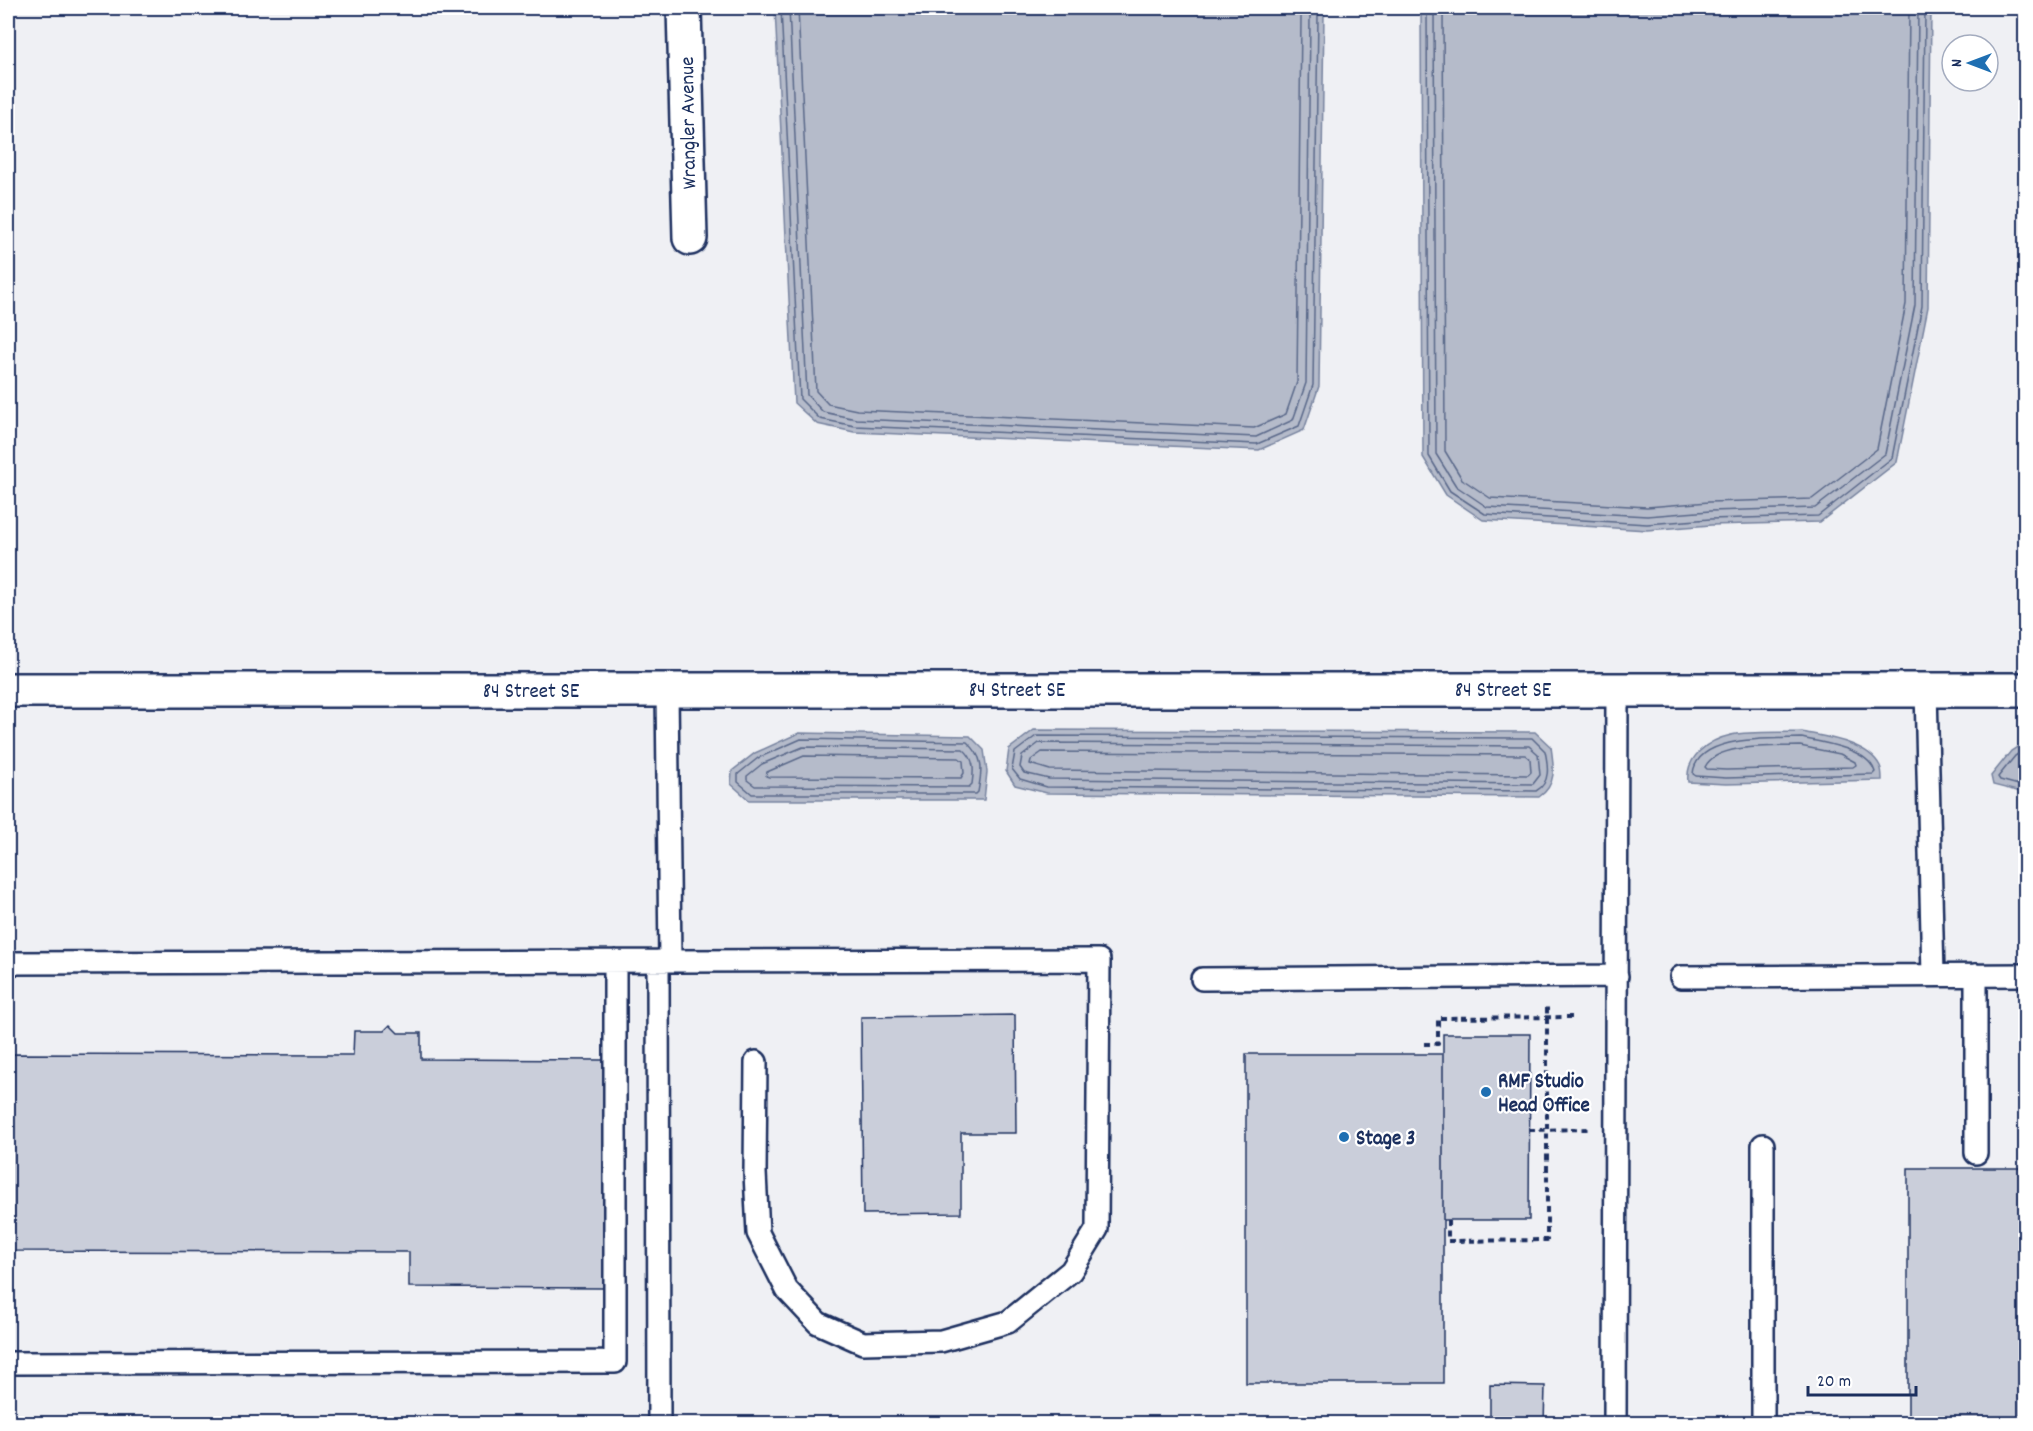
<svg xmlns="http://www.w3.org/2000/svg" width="2033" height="1431" font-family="Dekko,sans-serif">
	<rect width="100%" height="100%" fill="#fff"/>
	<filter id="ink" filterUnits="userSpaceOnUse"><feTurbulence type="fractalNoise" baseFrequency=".0167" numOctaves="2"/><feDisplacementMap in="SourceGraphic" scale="12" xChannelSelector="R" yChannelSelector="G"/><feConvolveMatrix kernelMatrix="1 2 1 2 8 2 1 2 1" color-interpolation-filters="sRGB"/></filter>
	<g filter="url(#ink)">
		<path fill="#eff0f4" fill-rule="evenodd" d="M8,8H2025V1423H8ZM1952,45H1988V81H1952Z"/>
		<path fill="#b5bbca" stroke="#77839f" stroke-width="1.5" d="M775,8H1321L1324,13L1319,386L1304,430L1259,450L854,432L817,424L794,403Z
			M1421,8H1931L1928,307L1897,462L1820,522L1711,525L1647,530L1483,520L1446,495L1423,457Z
			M1034,730L1535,732L1551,747C1554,767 1557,785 1539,797L1047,793L1015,785L1006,771L1009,749Z
			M1802,732C1825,737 1868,742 1880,766C1882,770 1882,775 1882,780L1726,784L1688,782C1685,757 1708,740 1731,735C1751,731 1781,733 1802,732Z
			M799,733L970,736L984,750L987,772L984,800H749L731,784L732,771L755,753Z
			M2025,742V793L1993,785L1991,776L2011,751Z"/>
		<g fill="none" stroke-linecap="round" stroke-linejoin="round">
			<path stroke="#596789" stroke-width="1.5" d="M781,8L800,399L820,419L855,426L1257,444L1299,426L1313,385L1318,15L1316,8
				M789,8L807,395L823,412L856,419L1256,437L1293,420L1306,383L1310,17L1309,8
				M798,8L816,391L828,404L857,410L1254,428L1286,414L1297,382L1301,18L1300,8
				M1427,8L1429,456L1450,491L1485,514L1647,524L1710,519L1818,516L1892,458L1922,306L1925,8
				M1434,8L1436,454L1456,486L1487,507L1647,516L1710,511L1815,508L1885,454L1915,305L1918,8
				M1443,8L1445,451L1462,479L1490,498L1647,507L1709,502L1812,499L1877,449L1906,304L1909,8
				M1036,736L1532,738L1545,751C1548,765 1551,783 1536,791L1047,787L1020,779L1012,769L1015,752Z
				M1801,738C1822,742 1869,749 1875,772L1873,774L1726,778L1696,776L1693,774C1696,734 1773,739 1801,738Z
				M801,739L967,742C985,758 982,770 978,792L976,794H752L738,782V774L758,758Z
				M1039,743L1529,746L1538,754L1540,775L1533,784L1049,779L1024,773L1020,767L1022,756Z
				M1800,746L1840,754L1855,762L1856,765L1853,767L1726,770L1707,769L1705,767C1717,742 1776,747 1800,746Z
				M803,747L963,749C975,759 974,770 972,784L969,787L755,786L747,780V776L762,764Z
				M2026,749L2015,756L1998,777L2000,780L2026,787
				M1042,752L1525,755L1530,759L1531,772L1528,775L1050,770L1030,764L1031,760Z
				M804,756L959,758L963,761L964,773L961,778L769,777L766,776L767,772Z"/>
		</g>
		<path fill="#caceda" stroke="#1b2f5e" stroke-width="1.5" d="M1015,1015L1016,1133H961V1213L863,1214L861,1017Z
			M390,1025L398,1033H421V1059L604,1060L603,1288L409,1287V1252L8,1251V1054L353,1055L354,1031H384Z
			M1443,1034H1530L1529,1220H1443Z
			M1246,1054H1443V1383H1246Z
			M1908,1168H2026V1424H1908Z
			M1490,1385L1545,1386L1544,1424H1490Z"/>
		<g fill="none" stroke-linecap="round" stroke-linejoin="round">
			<defs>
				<path id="lane" d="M667,690L670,961L1099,960L1097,1229L1071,1271L1008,1322L941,1341L863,1343L818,1323L787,1290L758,1233L755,1173L756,1062
					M1926,690L1933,975
					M658,961L659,1424
					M8,963L670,961
					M1681,977L2026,975
					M1202,979L1617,976
					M1763,1145V1424
					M1976,1153V975
					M8,1363L615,1362V961
					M1615,1424L1617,689"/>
				<path id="street" d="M684,8L690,238
					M8,690H2026"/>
			</defs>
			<use href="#lane" stroke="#1b2f5e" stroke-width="26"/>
			<use href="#street" stroke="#1b2f5e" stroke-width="38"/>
			<path stroke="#1b2f5e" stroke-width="4" stroke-dasharray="6 4.5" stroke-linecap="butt" d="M1424,1044H1438V1018L1576,1017
				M1529,1130L1589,1129
				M1448,1220V1241L1547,1240V1004"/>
			<use href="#lane" stroke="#fff" stroke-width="21"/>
			<use href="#street" stroke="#fff" stroke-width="33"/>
		</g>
	</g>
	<g fill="#1f6fb2" stroke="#fff" stroke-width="2">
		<circle cx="1486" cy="1092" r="6"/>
		<circle cx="1344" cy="1137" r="6"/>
	</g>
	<g text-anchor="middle" stroke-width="4.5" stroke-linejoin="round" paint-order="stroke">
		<g font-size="21" fill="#1b2f5e" stroke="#fff">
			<text transform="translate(687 123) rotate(-91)" y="7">Wrangler Avenue</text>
			<text x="1017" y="696">84 Street SE</text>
			<text x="1503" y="696">84 Street SE</text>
			<text x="531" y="697">84 Street SE</text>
		</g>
		<g font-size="21" font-weight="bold" fill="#1b2f5e" stroke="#fff" text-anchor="start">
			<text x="1498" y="1087">RMF Studio<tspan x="1498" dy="24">Head Office</tspan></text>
			<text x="1356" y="1144">Stage 3</text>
		</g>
	</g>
	<rect width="2033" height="1431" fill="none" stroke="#fff" stroke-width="30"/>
	<rect x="15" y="15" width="2003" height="1401" fill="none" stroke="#1b2f5e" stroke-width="2" filter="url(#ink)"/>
	<g transform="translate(1970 63) rotate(270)"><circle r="28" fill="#ffffff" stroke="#a4acbf" stroke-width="1.5"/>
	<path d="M0-4.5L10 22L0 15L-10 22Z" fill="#1f6fb2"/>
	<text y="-9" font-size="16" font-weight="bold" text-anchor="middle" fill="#1b2f5e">N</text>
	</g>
	<path d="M1808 1386v9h108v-9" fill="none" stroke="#1b2f5e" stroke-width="3"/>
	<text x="1817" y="1386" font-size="18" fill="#1b2f5e" stroke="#ffffff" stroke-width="4.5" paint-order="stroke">20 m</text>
</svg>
